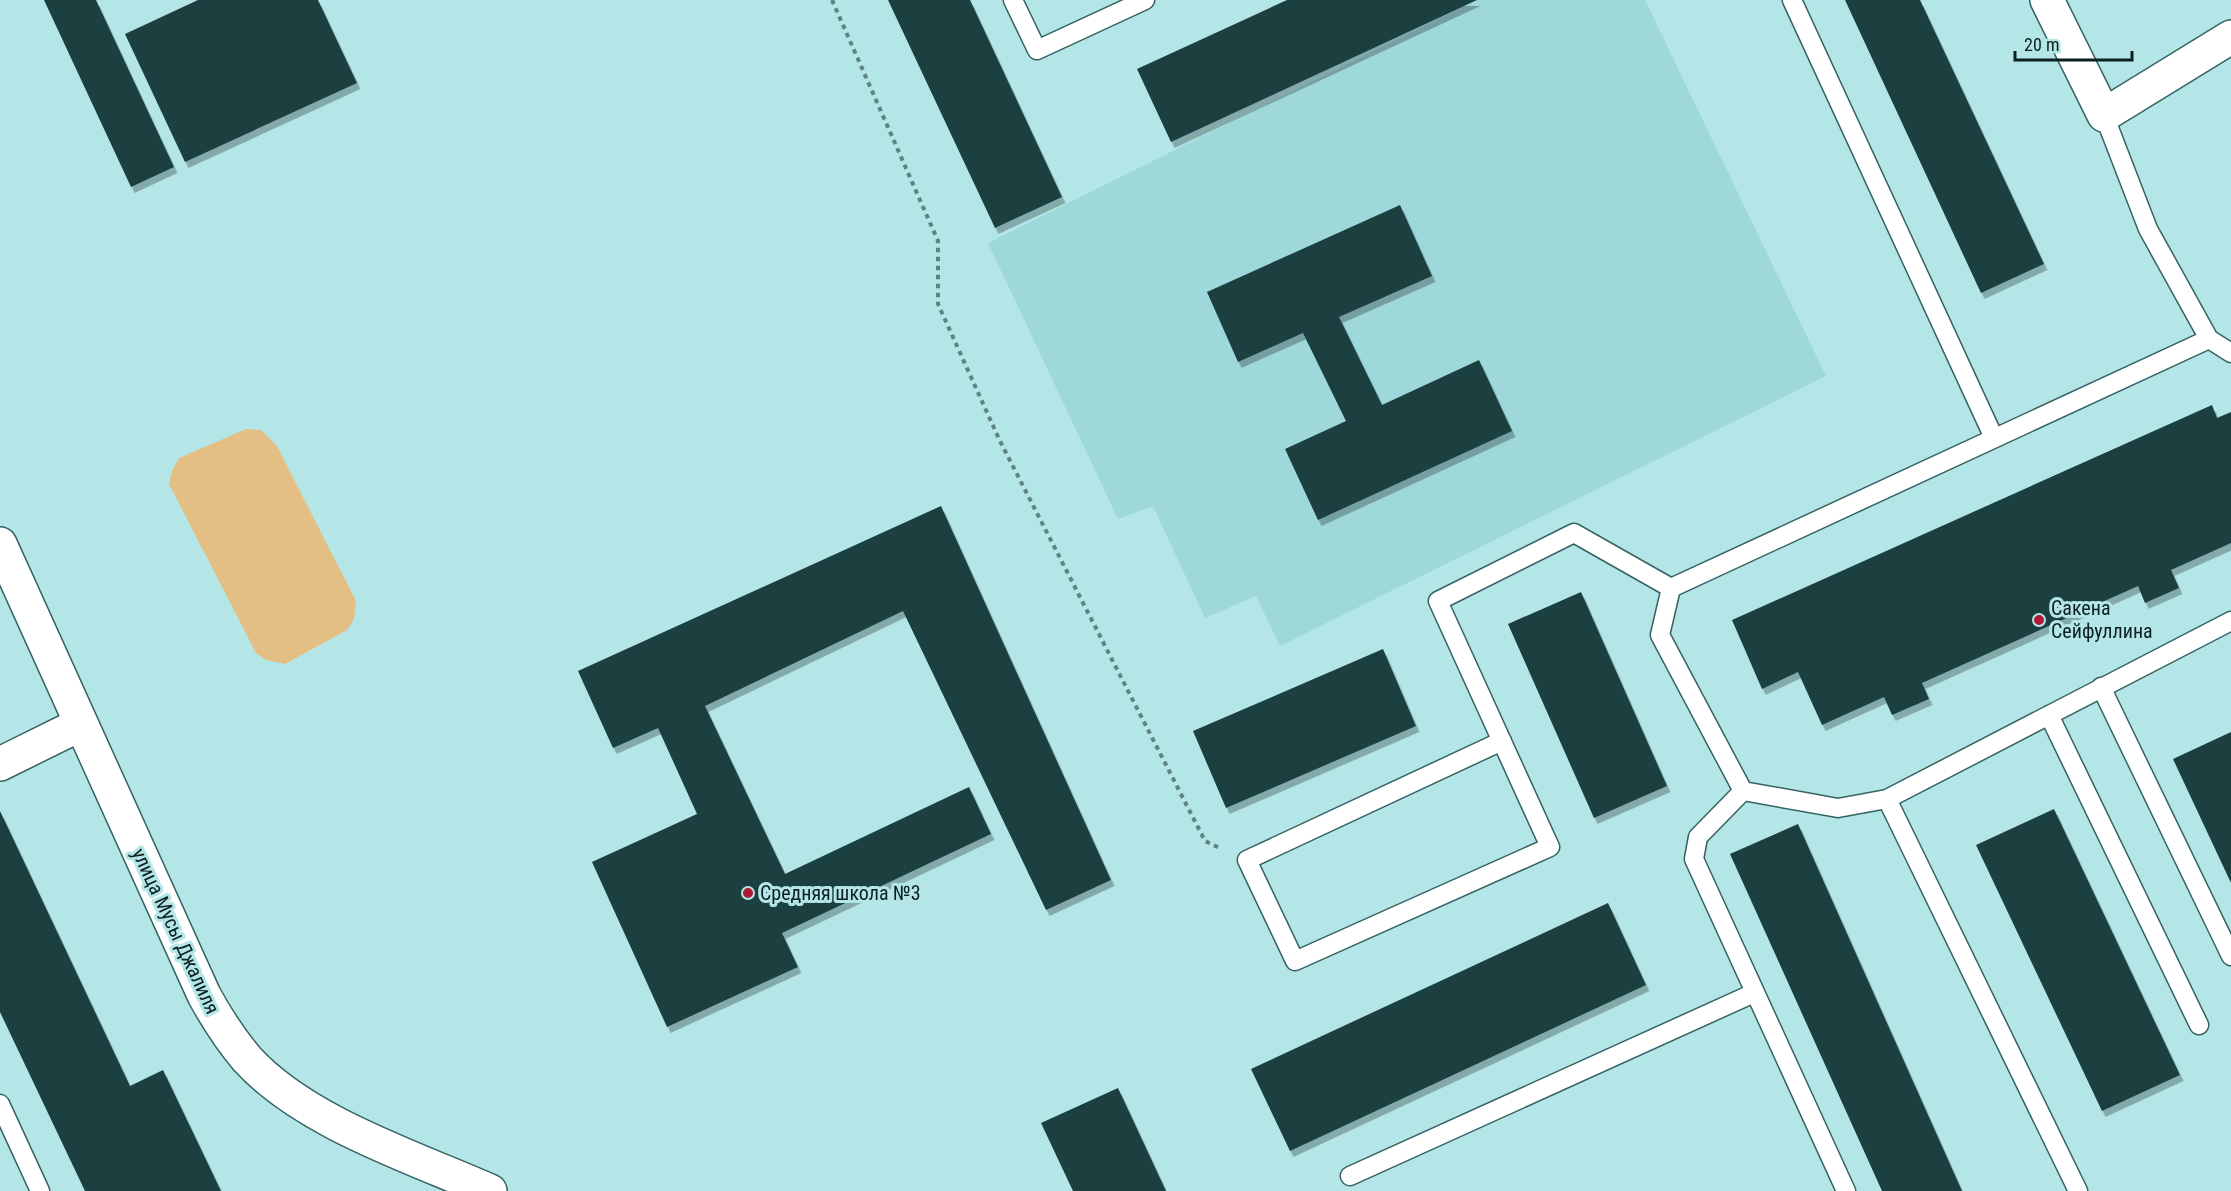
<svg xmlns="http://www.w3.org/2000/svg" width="2231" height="1191" font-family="'Roboto Condensed',sans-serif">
	<defs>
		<filter id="shadow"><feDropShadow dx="3.5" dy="6" stdDeviation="0" flood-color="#0004"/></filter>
	</defs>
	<rect width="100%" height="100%" fill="#b4e6e7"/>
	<path fill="#9ed8da" d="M1477,0H1645L1826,376L1280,646L1256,596L1205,618L1153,506L1118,519L988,243Z"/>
	<path fill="#e4bf84" d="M246,429L261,430L277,446L356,601L354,619L347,630L285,664L266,660L256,653L169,484L172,471L179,458Z"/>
	<path fill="#1a3f41" filter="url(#shadow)" d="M44,0H96L174,167L131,187Z
		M198,0H318L357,83L185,162L125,34Z
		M888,0H970L1062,197L995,228Z
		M1287,0H1477L1171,142L1137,69Z
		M1845,0H1920L2044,264L1981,293Z
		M1400,205L1432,276L1339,317L1382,405L1479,360L1512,431L1318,520L1285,449L1346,421L1303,333L1238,362L1207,292Z
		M2212,405L2217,418L2231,412V543L2171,570L2179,588L2145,603L2138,586L1922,683L1929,699L1892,715L1884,697L1822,725L1798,672L1762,689L1732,620Z
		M941,506L1111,880L1046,910L903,611L705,706L785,874L969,787L991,834L782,933L798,967L667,1027L592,862L697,814L658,728L613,748L578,671Z
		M1581,592L1667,786L1594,818L1508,624Z
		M1383,649L1416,726L1226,808L1193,731Z
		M2231,732V883L2173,759Z
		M2054,809L2180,1075L2102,1111L1976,845Z
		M0,811L130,1086L163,1070L221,1191H85L0,1012Z
		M1798,824L1962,1191H1882L1730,854Z
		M1608,903L1646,985L1290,1151L1251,1069Z
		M1118,1088L1166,1191H1073L1041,1123Z"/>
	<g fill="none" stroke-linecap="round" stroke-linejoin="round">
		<defs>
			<path id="lane" d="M1013,0L1037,50L1145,0
				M1792,0L1994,438
				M2104,115L2148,229L2209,339L2231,353
				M1671,588L2209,339
				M1671,588L1660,635L1743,791
				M2101,687L2231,956
				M2049,715L2199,1025
				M1502,741L1247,860L1295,961L1550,847L1438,601L1574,533L1671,588
				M1887,799L2078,1191
				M0,1104L40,1191
				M1350,1176L1754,993
				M1846,1191L1694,859L1698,837L1743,791L1838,808L1887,799L2231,621"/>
			<path id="street" d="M0,764L81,724"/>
			<path id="secondary" d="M2047,0L2104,115L2231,37
				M0,544L204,995C216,1017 230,1039 247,1059C304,1122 413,1157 490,1191"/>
		</defs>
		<use href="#lane" stroke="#356364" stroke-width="21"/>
		<use href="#street" stroke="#356364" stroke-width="36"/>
		<use href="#secondary" stroke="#356364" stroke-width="36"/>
		<path stroke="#608283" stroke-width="4" stroke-dasharray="4.5 4.5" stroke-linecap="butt" d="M832,0L938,241V304L999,439L1205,841L1222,849"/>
		<use href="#lane" stroke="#fff" stroke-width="18"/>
		<use href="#street" stroke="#fff" stroke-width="33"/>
		<use href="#secondary" stroke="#fff" stroke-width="33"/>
	</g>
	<g fill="#ae1a36" stroke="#b4e6e7" stroke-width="2">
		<circle cx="2039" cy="620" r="6"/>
		<circle cx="748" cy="893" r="6"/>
	</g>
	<g text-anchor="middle" stroke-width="6" stroke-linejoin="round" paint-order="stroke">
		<g font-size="20" fill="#0d2021" stroke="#b4e6e7" text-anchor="start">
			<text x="2051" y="615">Сакена<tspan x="2051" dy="23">Сейфуллина</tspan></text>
			<text x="760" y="900">Средняя школа №3</text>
		</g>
		<g font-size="20" fill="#0d2021" stroke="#b4e6e7">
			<text transform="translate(176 931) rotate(65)" y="7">улица Мусы Джалиля</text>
		</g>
	</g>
	<path d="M2015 51v9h117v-9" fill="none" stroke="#0d2021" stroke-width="3"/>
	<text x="2024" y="51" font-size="18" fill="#0d2021" stroke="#b4e6e7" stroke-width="4.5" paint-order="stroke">20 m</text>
</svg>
